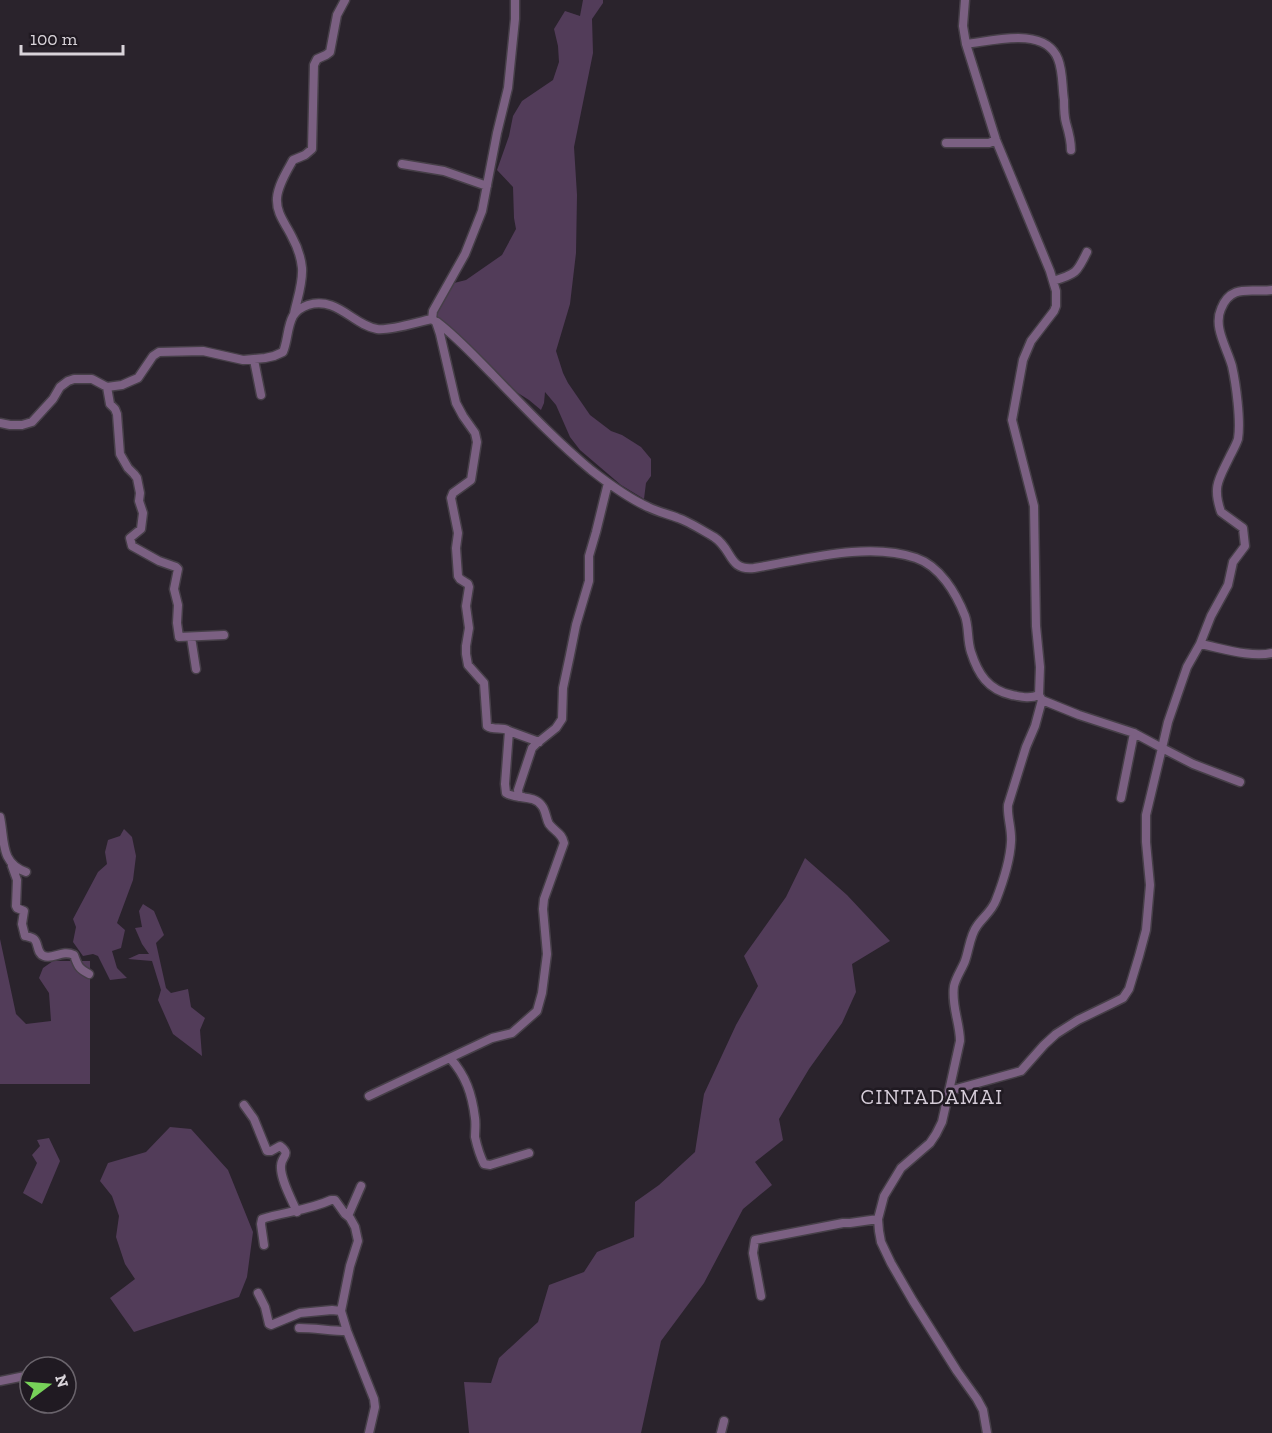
<svg xmlns="http://www.w3.org/2000/svg" width="1272" height="1433" font-family="'Zilla Slab',serif">
	<rect width="100%" height="100%" fill="#2a232c"/>
	<path fill="#523c59" d="M583,0H603V3L592,19L593,53L574,147L577,195L576,253L570,304L556,351L563,373L568,383L590,415L611,431L622,435L641,447L651,459V476L646,483L644,499L621,485L580,450L570,437L556,405L545,392L544,403L541,410L529,400L510,388L435,317L454,283L466,280L502,255L516,229L514,218L513,187L497,170L509,136L513,116L522,101L553,80L559,62L558,46L554,29L565,11L580,16Z
		M124,829L132,837L136,856L133,880L117,923L125,930L121,948L112,951L117,968L127,978L110,980L98,956L93,954L83,956L73,942L76,927L73,919L98,872L107,864L105,852L108,840L120,836Z
		M805,858L847,895L890,941L852,964L856,992L842,1023L809,1069L779,1119L783,1140L755,1162L772,1185L743,1209L704,1283L661,1341L641,1433H469L464,1382L491,1383L499,1358L538,1322L549,1285L584,1272L597,1252L634,1237L635,1202L659,1185L695,1152L704,1094L736,1025L758,986L744,956L786,897Z
		M143,904L154,911L164,935L156,943L166,988L171,993L188,989L191,1007L205,1018L200,1030L202,1056L173,1034L158,1000L161,990L152,961L128,959L139,954H149L142,944L135,928L142,927L139,911Z
		M0,939L16,1014L26,1024L51,1021L49,993L39,978L43,968L53,961H90V1084H0Z
		M170,1127L191,1129L228,1170L253,1232L247,1277L239,1297L134,1332L110,1298L135,1279L125,1264L116,1237L119,1216L112,1196L100,1181L108,1163L146,1152Z
		M49,1138L60,1161L42,1204L23,1193L37,1163L32,1155L40,1146L37,1140Z"/>
	<g fill="none" stroke-linecap="round" stroke-linejoin="round">
		<defs>
			<path id="street" d="M965,0L963,26L966,44L996,140L1050,271L1056,291V306L1054,311L1031,341L1023,360L1012,420L1034,506L1036,626L1040,667L1039,695L1042,700L1079,715L1134,733L1162,748L1146,815V842L1150,885L1146,930L1139,956L1129,989L1123,998L1111,1004L1078,1020L1056,1034L1044,1045L1021,1071L949,1091L942,1122L936,1134L930,1143L901,1168L884,1196L878,1219L879,1231L881,1242L891,1263L913,1301L957,1371L977,1399L983,1410L987,1433
				M966,44C993,41 1045,26 1058,59C1063,71 1062,87 1064,100C1064,108 1064,116 1066,123C1069,133 1071,140 1071,150
				M946,143H989L996,140
				M402,164L444,171L487,186
				M1053,281C1076,274 1077,273 1087,252
				M294,314C297,299 303,284 302,268C301,258 297,246 292,237C286,224 276,214 277,198C278,185 287,171 293,160L305,155L312,149L314,65L317,59L326,55L330,52L337,15L345,0
				M437,322C458,338 475,357 493,375C525,408 556,441 591,470C609,484 628,498 648,507C658,512 668,514 678,518C688,521 705,532 714,537C733,549 728,571 754,568C803,560 868,541 916,558C940,566 956,593 965,616C969,627 967,640 971,652C978,674 988,690 1012,695C1022,697 1030,699 1039,695
				M254,360L261,395
				M107,387L110,404L115,409L117,414L120,454L128,468L134,474L137,478L140,493L139,501L143,513L141,529L130,538L132,546L159,561L176,567L178,569L174,589L178,605L177,623L179,637L224,635
				M0,423L10,425H22L32,422L53,399L60,387L68,381L74,379H92L107,387L122,385L131,381L138,378L153,356L159,352L203,351L243,360L265,358L274,356L283,352C288,340 287,327 293,316C297,310 302,307 308,305C337,296 353,325 377,329C390,331 417,322 432,319
				M191,637L196,669
				M1200,644C1221,648 1251,658 1272,653
				M509,731L539,742
				M1240,782L1193,764L1162,748L1168,722L1187,667L1200,644L1211,616L1228,585L1233,562L1245,546L1243,528L1221,512C1212,486 1219,479 1230,456C1233,450 1236,445 1238,439C1241,421 1236,384 1232,366C1227,348 1213,327 1221,309C1231,283 1251,293 1272,290
				M523,797H519L518,790L532,748L536,744L556,728L562,719L563,688L570,655L576,625L589,581V556L596,532L608,483
				M1121,798L1134,733
				M0,817C5,841 0,863 26,872
				M12,866L17,880L16,906L17,908L24,911L22,924L25,936C26,936 34,938 34,939C39,943 36,953 44,956C53,960 62,949 74,955C78,966 78,968 89,974
				M450,1058C466,1076 472,1094 475,1118C476,1124 475,1131 475,1137C477,1146 480,1156 484,1164L490,1165L529,1153
				M949,1091L960,1041C960,1023 951,1005 954,986C956,977 962,969 965,961C969,950 970,935 977,926C983,917 992,911 996,900C1003,882 1010,861 1011,842C1012,829 1007,817 1008,805L1026,747L1035,726L1042,700
				M369,1096L492,1038L512,1033L537,1011L542,993L547,954L543,909L544,899L564,843C562,833 555,832 549,824C546,819 546,811 542,806C534,794 517,800 506,793L505,784L509,731C503,726 494,731 487,726L484,683L468,665L466,654V646L469,628L466,606L469,587L468,584L460,579L458,576L456,548L458,533L451,498L453,493L471,480L477,442L475,433L463,416L456,403L440,334L436,322L432,319L433,311L465,254L482,211L497,133L508,88L515,19V0
				M244,1105L254,1119L267,1151H271L280,1146C292,1155 281,1156 281,1166C280,1179 292,1200 297,1212
				M348,1216L361,1186
				M264,1245L261,1224L262,1219C285,1212 309,1210 331,1200H335L345,1214L350,1218L355,1227L358,1241L350,1266L341,1311L347,1331L374,1399L375,1407L369,1433
				M258,1293L265,1307L269,1324L271,1325L300,1313L332,1310L341,1311
				M761,1296L753,1253L755,1240L843,1223H850L878,1219
				M299,1328C316,1328 330,1331 347,1331
				M0,1381L30,1375
				M721,1433L724,1421"/>
		</defs>
		<use href="#street" stroke="#463f48" stroke-width="11"/>
		<use href="#street" stroke="#7b6082" stroke-width="8"/>
	</g>
	<g text-anchor="middle" stroke-width="5" stroke-linejoin="round" paint-order="stroke">
		<g font-size="21" letter-spacing="1.5" fill="#d5ccd8" stroke="#201a22">
			<text x="932" y="1104">CINTADAMAI</text>
		</g>
	</g>
	<g transform="translate(48 1385) rotate(74)"><circle r="28" fill="#201a22" stroke="#6a646c" stroke-width="1.5"/>
	<path d="M0-4.5L10 22L0 15L-10 22Z" fill="#77d259"/>
	<text y="-9" font-size="16" font-weight="bold" text-anchor="middle" fill="#d9d4da">N</text>
	</g>
	<path d="M21 45v9h102v-9" fill="none" stroke="#d9d4da" stroke-width="3"/>
	<text x="30" y="45" font-size="18" fill="#d9d4da" stroke="#201a22" stroke-width="4.5" paint-order="stroke">100 m</text>
</svg>
